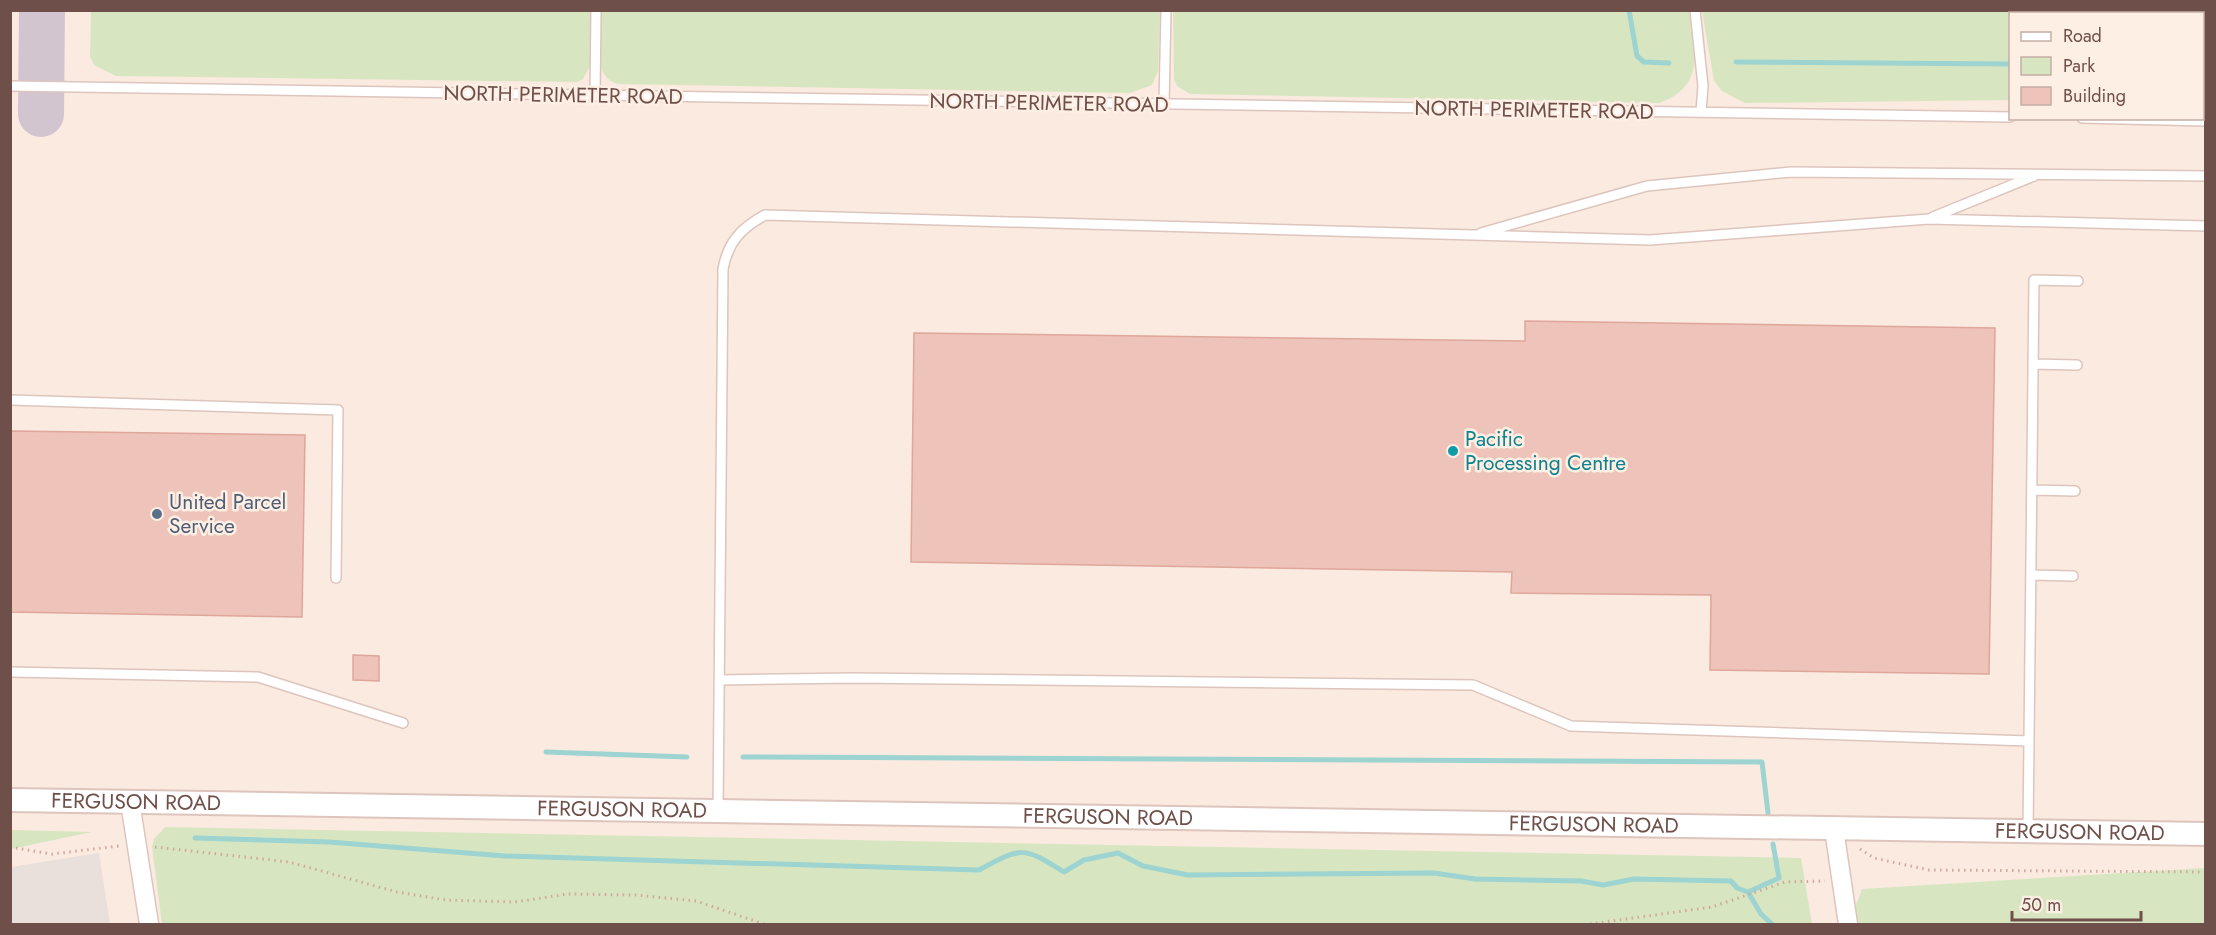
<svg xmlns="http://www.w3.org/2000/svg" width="2216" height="935" font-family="Jost,sans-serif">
	<rect width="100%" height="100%" fill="#faeae0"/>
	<path fill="#e9dfdb" d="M99,853L110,924H11V867Z"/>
	<path fill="#d7e6c0" d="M91,11H591L590,66L583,79L577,82L116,76L94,65L90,56Z
		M601,11H1160L1158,71L1152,85L1130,93L619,84C590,79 601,32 601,11Z
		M1173,11H1689C1695,50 1706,86 1659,103L1190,94L1177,86L1174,79Z
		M1702,11H2205V99H2202V14H2010V100L1745,103L1722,91L1714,81Z
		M165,827L1801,858L1812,924H162L152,847L154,839Z
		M11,830L92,832L11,849Z
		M2205,868V924H1855L1853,913L1862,889Z"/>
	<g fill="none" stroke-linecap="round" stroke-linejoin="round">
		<path stroke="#9dd3d0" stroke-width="5" d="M1629,10L1637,56L1644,62L1669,63
			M1736,62L2010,64
			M2202,65H2206
			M546,752L687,757
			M743,757L1762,762L1768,813
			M195,838L329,842L505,856L979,870C1021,847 1023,846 1064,872L1084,860L1118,853L1143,866L1188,875L1434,873L1475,879L1581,881L1603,885L1634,879L1731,881L1737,888L1748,892
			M1772,924L1761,914L1748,892L1779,878L1773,844"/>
		<path stroke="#d2c5d0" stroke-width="46" d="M41,114L42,10"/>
	</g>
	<path fill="#eec3b9" stroke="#dfa69b" stroke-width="1.5" d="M1525,321L1995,328L1989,674L1710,670L1711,595L1511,593L1512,572L911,562L914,333L1525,341Z
		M10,431L305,435L302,617L10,612Z
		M353,655L379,656V681L353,680Z"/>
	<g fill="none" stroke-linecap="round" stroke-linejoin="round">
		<defs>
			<path id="service" d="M1695,10L1703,86L1701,112
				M10,86L2010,117
				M595,96L596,10
				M1164,104L1166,10
				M2082,118L2206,121
				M1933,217L2034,176
				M1481,233L1647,186L1791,172L2206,176
				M2033,364L2077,365
				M10,400L338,410L336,578
				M2032,490L2075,491
				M2031,575L2073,576
				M10,672L258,677L403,723
				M719,680L853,678L1473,685L1571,726L2029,741
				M718,810L723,269C728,242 741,228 765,215L1650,240L1929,219L2206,226
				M2028,832L2034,280L2078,281"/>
			<path id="minor" d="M130,802L149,924
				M1834,829L1848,924"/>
			<g id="tertiary">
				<path id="s1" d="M10,800L2206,834"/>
			</g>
		</defs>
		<use href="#service" stroke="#ddc5bd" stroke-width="12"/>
		<use href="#minor" stroke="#ddc5bd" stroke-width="21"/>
		<use href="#tertiary" stroke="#ddc5bd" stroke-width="26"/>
		<path stroke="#d2a69d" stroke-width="3" stroke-dasharray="1.5 4.5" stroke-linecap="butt" d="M10,847L52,854L119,846
			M155,847L289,862L397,892L446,900L515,902L568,894L636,895L696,901L764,924
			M1860,849L1874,858L1929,870L2206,872
			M1590,924L1712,907L1785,882L1825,881"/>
		<use href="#service" stroke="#fff" stroke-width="9"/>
		<use href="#minor" stroke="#fff" stroke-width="18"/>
		<use href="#tertiary" stroke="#fff" stroke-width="22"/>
	</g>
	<circle fill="#0f9aa8" stroke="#feefe5" stroke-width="2" cx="1453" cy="451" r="6"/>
	<circle fill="#5c6f8a" stroke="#feefe5" stroke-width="2" cx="157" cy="514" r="6"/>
	<g text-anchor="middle" stroke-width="5" stroke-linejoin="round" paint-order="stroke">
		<g font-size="21" fill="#6f4f49" stroke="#feefe5">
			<text transform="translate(563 95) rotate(1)" y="7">NORTH PERIMETER ROAD</text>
			<text transform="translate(1049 103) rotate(1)" y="7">NORTH PERIMETER ROAD</text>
			<text transform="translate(1534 110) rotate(1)" y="7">NORTH PERIMETER ROAD</text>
			<text dy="7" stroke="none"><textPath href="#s1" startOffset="126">FERGUSON ROAD</textPath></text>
			<text dy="7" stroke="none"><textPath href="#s1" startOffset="612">FERGUSON ROAD</textPath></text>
			<text dy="7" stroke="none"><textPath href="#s1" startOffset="1098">FERGUSON ROAD</textPath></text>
			<text dy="7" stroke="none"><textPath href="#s1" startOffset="1584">FERGUSON ROAD</textPath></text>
			<text dy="7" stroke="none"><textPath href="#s1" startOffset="2070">FERGUSON ROAD</textPath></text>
		</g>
		<g font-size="21" fill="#0d838f" stroke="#feefe5" text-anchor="start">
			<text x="1465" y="446">Pacific<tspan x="1465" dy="24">Processing Centre</tspan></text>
		</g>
		<g font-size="21" fill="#4e5e75" stroke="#feefe5" text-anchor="start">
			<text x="169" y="509">United Parcel<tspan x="169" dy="24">Service</tspan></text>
		</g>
	</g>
	<rect width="2216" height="935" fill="none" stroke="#6f4f49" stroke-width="24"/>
	<rect x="2009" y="12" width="195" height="108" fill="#feefe5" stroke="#c5afa7" stroke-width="1.5"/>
	<rect x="2021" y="32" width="30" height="9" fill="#ffffff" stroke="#c5afa7" stroke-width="1.5"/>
	<text x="2063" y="42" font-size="18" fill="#6f4f49">Road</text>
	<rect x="2021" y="57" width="30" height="18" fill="#d7e6c0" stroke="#c5afa7" stroke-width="1.5"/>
	<text x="2063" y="72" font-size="18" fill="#6f4f49">Park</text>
	<rect x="2021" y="87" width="30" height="18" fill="#eec3b9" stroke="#c5afa7" stroke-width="1.5"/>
	<text x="2063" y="102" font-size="18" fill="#6f4f49">Building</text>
	<path d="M2012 911v9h129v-9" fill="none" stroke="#6f4f49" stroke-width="3"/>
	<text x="2021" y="911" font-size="18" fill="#6f4f49" stroke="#feefe5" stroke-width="4.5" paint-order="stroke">50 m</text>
</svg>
